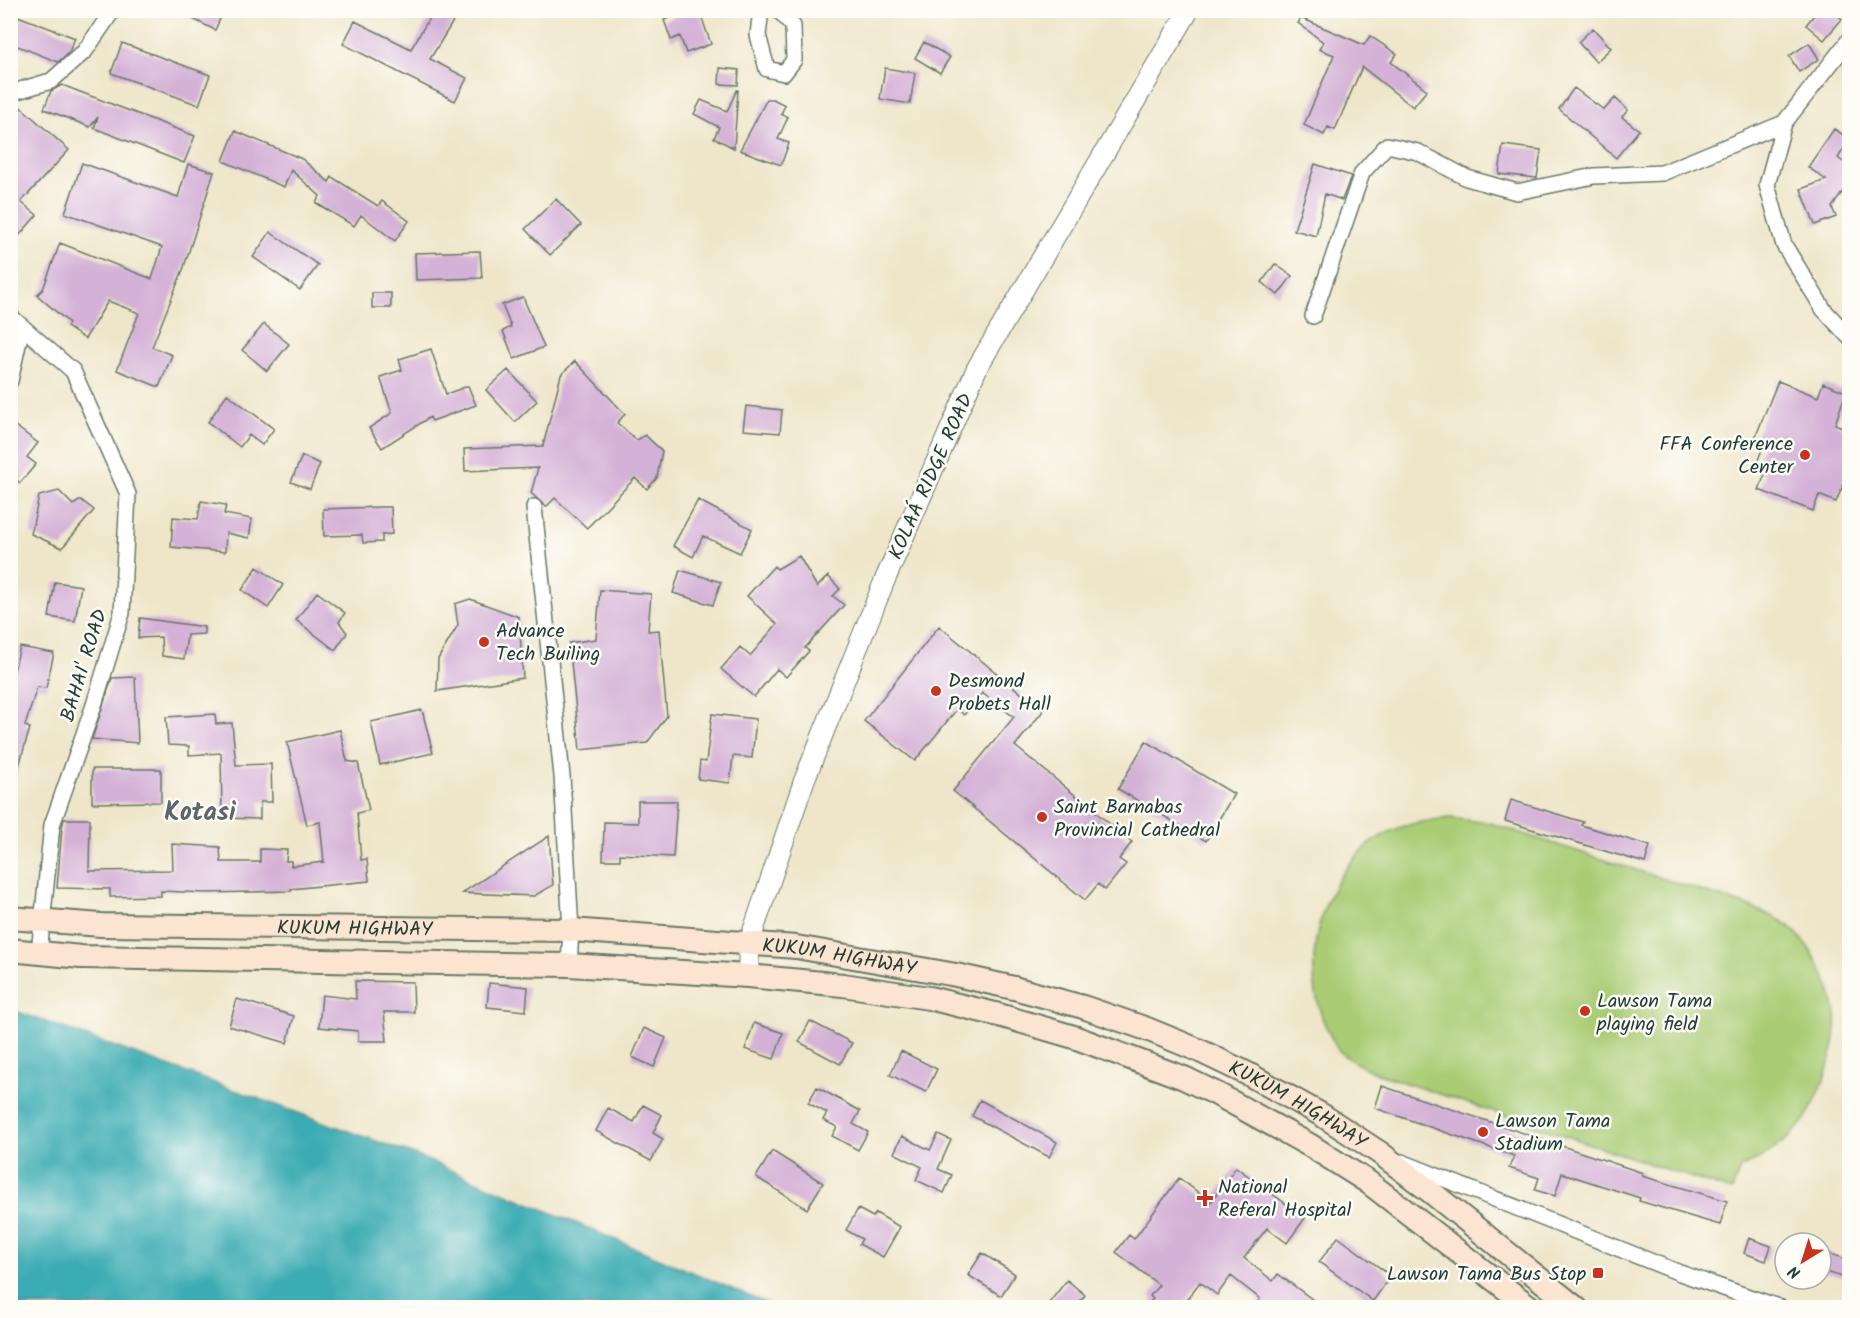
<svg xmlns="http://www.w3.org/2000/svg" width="1860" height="1318" font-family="Kalam,sans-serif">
	<rect width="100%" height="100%" fill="#fdfcf7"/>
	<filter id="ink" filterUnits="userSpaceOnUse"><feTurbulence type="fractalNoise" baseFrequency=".0167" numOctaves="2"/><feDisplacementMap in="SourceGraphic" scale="12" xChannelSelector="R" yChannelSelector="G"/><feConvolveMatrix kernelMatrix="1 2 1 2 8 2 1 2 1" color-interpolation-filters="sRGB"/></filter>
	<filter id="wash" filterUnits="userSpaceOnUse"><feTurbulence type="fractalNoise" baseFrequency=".008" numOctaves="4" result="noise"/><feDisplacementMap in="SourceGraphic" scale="24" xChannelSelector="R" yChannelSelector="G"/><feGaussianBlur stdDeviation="1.35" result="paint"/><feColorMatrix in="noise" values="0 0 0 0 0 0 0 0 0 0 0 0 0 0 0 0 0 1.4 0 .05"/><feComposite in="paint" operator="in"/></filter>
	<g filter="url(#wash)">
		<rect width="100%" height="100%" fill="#efe6ca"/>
		<path fill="#aacc75" stroke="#648454" stroke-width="1.5" d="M1450,818L1490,823L1745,905C1757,910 1772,915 1783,922C1809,939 1833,984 1836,1015C1839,1043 1820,1100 1802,1123C1785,1145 1765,1156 1740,1168L1732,1191L1373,1072C1362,1066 1345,1059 1338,1049C1334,1045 1332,1038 1329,1033C1296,970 1318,876 1380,837C1403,823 1425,821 1450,818Z"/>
		<path fill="#3aacb3" stroke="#2c7474" stroke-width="1.5" d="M10,1009L415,1155L775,1307H11Z"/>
		<g id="blocks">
			<path fill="#d4b1d7" d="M175,10H224L215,30Z
				M434,10H460L430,59L467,78L455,101L343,44L355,21L411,49Z
				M692,10H699L711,44L686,53L680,36L671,40L664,20Z
				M1818,10H1832L1842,19L1824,40L1806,25Z
				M10,13L75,38L69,52L58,62L10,43Z
				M1301,18L1364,45L1370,36L1397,54L1391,62L1427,90L1413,107L1362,67L1335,130L1328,127L1324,135L1304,125L1334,55L1319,49L1323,42L1298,23Z
				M1593,28L1611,48L1596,62L1578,42Z
				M924,42L950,57L940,73L915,58Z
				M122,43L210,75L199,105L111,73Z
				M1809,43L1819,59L1799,72L1789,56Z
				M720,68L739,70L738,85L719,84Z
				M885,68L915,73L910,104L880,99Z
				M62,85L195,136L184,163L94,128L98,117L90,127L44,109L51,91Z
				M1574,88L1604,110L1615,98L1628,110L1622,117L1639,130L1616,158L1559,109Z
				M737,90H738L734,148L714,138L719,127L694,114L701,100L727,111Z
				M767,99H773L785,105L781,114L788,117L778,139L789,143L781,165L740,150Z
				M10,102H15L69,150L21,202L37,215L10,246Z
				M1834,129L1850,139L1838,158L1850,167V182L1832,207L1836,217L1815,225L1801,189L1826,180L1808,167Z
				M235,131L302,159L329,182L332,177L378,206L382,201L409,221L395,241L361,215L354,226L316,203L320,196L291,170L284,187L223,161Z
				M1503,145L1541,150L1537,178L1499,174Z
				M82,163L178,197L188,164L214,172L184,267L152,347L172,355L159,387L117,370L139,313L108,301L85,339L67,327L69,323L37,295L43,289L60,243L152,279L162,247L65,213Z
				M1315,164L1351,176L1342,200L1325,194L1316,236L1294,230Z
				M556,199L581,225L550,255L525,229Z
				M270,232L318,265L300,290L253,257Z
				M480,251L482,278L416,280L415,253Z
				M1275,264L1292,276L1278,295L1262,282Z
				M372,293H391V308H372Z
				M523,297L544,347L514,359L503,331L511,327L502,305Z
				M264,324L289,344L267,371L242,350Z
				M431,349L446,394L468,386L476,405L432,421L430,417L382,448L369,428L392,413L380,377L402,370L399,359Z
				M575,361L625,414L617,423L637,440L645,435L662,451L657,478L647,489L635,478L587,528L555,498L546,507L531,493L538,468L465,471L464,449L543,446L561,375Z
				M508,370L537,401L515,422L486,390Z
				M1778,381L1818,397L1823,383L1846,392L1835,424L1850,430V468L1836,502L1819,495L1813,511L1759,490L1765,474L1754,470L1765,442L1755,438Z
				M227,394L274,429L262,445L249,435L240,447L208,422Z
				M746,406L782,410L780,433L743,430Z
				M10,422L38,443L27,457L36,464L20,483L12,476L10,478Z
				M302,456L320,464L310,489L291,482Z
				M59,491L73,505L81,500L94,510L62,548L31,534L39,496Z
				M698,500L752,529L740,553L703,536L693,557L673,546Z
				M201,501L226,505L224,514L252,519L249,538L226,533L225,552L171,547L173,517L198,519Z
				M380,507H391L392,534L382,535V542L363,543L362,535L324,536L323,509Z
				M799,556L817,587L828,576L840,589L833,596L844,605L805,648L809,651L786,677L777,669L754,697L721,669L740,647L750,656L777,624L747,596L774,566L777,569Z
				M257,567L283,585L268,608L242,590Z
				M680,570L721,582L713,605L673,593Z
				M55,582L81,586L75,621L49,617Z
				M600,590L651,594L648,631L659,630L667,716L647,743L580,750L569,643L596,639Z
				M317,592L345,613L339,622L347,633L335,650L296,620Z
				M470,599L519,617L523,678L437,691L438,659L458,625L455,604Z
				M140,618L204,627V634L187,635L184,659L162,656L161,637L138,638Z
				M939,626L1043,711L1015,746L1132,842L1119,859L1126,864L1105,890L1098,884L1085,900L953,791L1014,717L982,693L964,715L957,709L915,761L864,721Z
				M20,647L54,653L46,688L37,687L25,726L30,728L15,779L10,778V686Z
				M135,677L138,743L92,739L112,678Z
				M422,710L433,753L380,765L371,722Z
				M215,714L216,724L232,723L236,765L271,764L272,802H260V819L222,818L221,753L189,755V746L168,745L166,717Z
				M712,714L756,719L752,758L733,756L730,783L698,779L700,761L706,762Z
				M340,730L347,761L358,763L369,810L357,813L361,860L367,859L369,881L291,889V891L206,893L161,891V896L110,897V889L57,888L62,827L64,819H90L89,871L173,870L172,844L220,847L221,862H260V849L287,850L286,861H291V866L324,862L320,822L307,825L287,742Z
				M1146,741L1234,794L1206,841L1118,789Z
				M92,769H161V802L92,803Z
				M1511,800L1583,822L1581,825L1650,846L1645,863L1505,821Z
				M638,801H677L673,857L620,854V860H603L604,822L638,823Z
				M549,836L553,885L534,896L462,893Z
				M355,981L413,982L414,1012H384L387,1041H358V1031L319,1027L322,995L356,999Z
				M489,983L528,987L526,1011L487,1007Z
				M237,999L294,1016L287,1043L229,1026Z
				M810,1021L852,1043L840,1064L799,1042Z
				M754,1023L783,1033L774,1059L745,1049Z
				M644,1028L666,1038L654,1067L632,1057Z
				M901,1051L937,1069L926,1092L890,1075Z
				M1382,1086L1643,1173L1642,1176L1727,1201L1720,1225L1639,1201L1640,1198L1562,1173L1555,1196L1535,1190L1539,1178L1509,1168L1514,1156L1375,1108Z
				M817,1087L860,1111L853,1124L868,1132L858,1150L832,1136L837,1127L823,1120L827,1113L808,1103Z
				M980,1100L1057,1142L1049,1157L972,1116Z
				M643,1105L662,1115L653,1133L663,1139L651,1161L596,1131L608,1108L634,1122Z
				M938,1134L951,1140L938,1169L952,1175L944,1193L916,1180L922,1167L894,1153L902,1136L930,1150Z
				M772,1151L823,1183L807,1209L756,1177Z
				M1236,1167L1305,1218L1287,1243L1267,1228L1244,1258L1273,1281L1278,1274L1324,1308H1253L1260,1299L1231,1276L1217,1295L1200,1282L1180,1308H1159L1151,1301L1153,1299L1150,1296L1159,1285L1116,1252L1129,1235L1134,1239L1179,1178L1211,1202Z
				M858,1209L873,1217L876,1213L900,1227L883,1257L859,1244L862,1239L846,1230Z
				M1338,1237L1391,1276L1373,1301L1319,1262Z
				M1749,1238L1771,1246L1766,1261L1744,1253Z
				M1821,1251L1850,1260V1279L1821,1271Z
				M982,1253L1015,1274L1001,1296L968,1275Z
				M1067,1280L1085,1295L1075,1308H1045Z"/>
		</g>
	</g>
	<g filter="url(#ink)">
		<use href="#blocks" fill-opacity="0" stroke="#687868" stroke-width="1.5"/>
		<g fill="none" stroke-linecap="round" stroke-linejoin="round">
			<defs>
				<path id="minor" d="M761,10L758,35L767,69L784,73L794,60L793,26L779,10
					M1850,39L1784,123L1767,185L1784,245L1824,310L1850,338
					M10,93L51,81L85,51L113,10
					M10,316L73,371L128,494L122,613L94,705L52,825L39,953
					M1313,316L1362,173L1387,145L1418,152L1467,178L1517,192L1594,176L1662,173L1784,123
					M10,320L19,340L10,381
					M534,507L562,776L571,930L569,965
					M1402,1162L1680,1273L1781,1308"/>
				<path id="tertiary" d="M748,976L749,943L804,781L884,582L977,368L1189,10"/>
				<g id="secondary">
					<path id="s1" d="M10,918L101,925L571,930L796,947L956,975L1014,988L1083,1007L1147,1029L1198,1050L1248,1074L1322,1115L1380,1153L1431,1192L1576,1308"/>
					<path d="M10,950L81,957L569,965L748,976L843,985L929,998L999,1015L1074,1037L1184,1078L1217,1094L1311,1146L1368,1182L1531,1308"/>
				</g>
			</defs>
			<use href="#minor" stroke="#687868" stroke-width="18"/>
			<use href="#tertiary" stroke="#687868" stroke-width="22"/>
			<use href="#secondary" stroke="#687868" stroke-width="26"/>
			<use href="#minor" stroke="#fff" stroke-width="15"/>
			<use href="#tertiary" stroke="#fff" stroke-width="20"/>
			<use href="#secondary" stroke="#fce5d0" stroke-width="22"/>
		</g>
	</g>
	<g fill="#c8321e" stroke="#fdfcf7" stroke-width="2">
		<circle cx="1805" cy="455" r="6"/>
		<circle cx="484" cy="642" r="6"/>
		<circle cx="936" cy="691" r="6"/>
		<circle cx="1042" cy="817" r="6"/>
		<circle cx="1585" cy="1011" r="6"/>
		<circle cx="1483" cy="1132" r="6"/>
		<path d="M1202 1189h6v6h6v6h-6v6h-6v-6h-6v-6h6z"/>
		<rect x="1592" y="1267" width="12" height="12" rx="3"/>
	</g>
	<g text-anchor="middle" stroke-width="5" stroke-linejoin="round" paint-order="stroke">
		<g font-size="20" fill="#1f3d34" stroke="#fdfcf7" text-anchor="start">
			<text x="1793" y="450" text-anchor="end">FFA Conference<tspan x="1793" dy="23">Center</tspan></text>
			<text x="496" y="637">Advance<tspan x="496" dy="23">Tech Builing</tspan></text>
			<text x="948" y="687">Desmond<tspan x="948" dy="23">Probets Hall</tspan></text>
			<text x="1054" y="813">Saint Barnabas<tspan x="1054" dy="23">Provincial Cathedral</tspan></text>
			<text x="1597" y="1007">Lawson Tama<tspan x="1597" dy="23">playing field</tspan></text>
			<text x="1495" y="1127">Lawson Tama<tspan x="1495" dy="23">Stadium</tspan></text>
			<text x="1218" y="1193">National<tspan x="1218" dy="23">Referal Hospital</tspan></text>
			<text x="1586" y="1280" text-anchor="end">Lawson Tama Bus Stop</text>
		</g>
		<g font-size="20" fill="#1f3d34" stroke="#fdfcf7">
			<text transform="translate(930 476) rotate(-66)" y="7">KOLAÁ RIDGE ROAD</text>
			<text transform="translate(83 665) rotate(-73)" y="7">BAHAI' ROAD</text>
			<text dy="7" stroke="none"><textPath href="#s1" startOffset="345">KUKUM HIGHWAY</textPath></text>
			<text dy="7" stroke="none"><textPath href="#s1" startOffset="831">KUKUM HIGHWAY</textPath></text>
			<text dy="7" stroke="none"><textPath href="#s1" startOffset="1317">KUKUM HIGHWAY</textPath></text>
		</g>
		<g font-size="26" font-weight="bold" fill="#5e666d" stroke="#fdfcf7">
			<text x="200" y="820">Kotasi</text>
		</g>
	</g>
	<rect width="1860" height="1318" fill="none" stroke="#fdfcf7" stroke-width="36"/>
	<g transform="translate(1803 1261) rotate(218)"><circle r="28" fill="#fdfcf7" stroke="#a4b0a9" stroke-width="1.5"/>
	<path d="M0-4.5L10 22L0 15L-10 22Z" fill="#c8321e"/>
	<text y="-9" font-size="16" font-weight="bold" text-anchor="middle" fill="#1f3d34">N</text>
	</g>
</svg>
